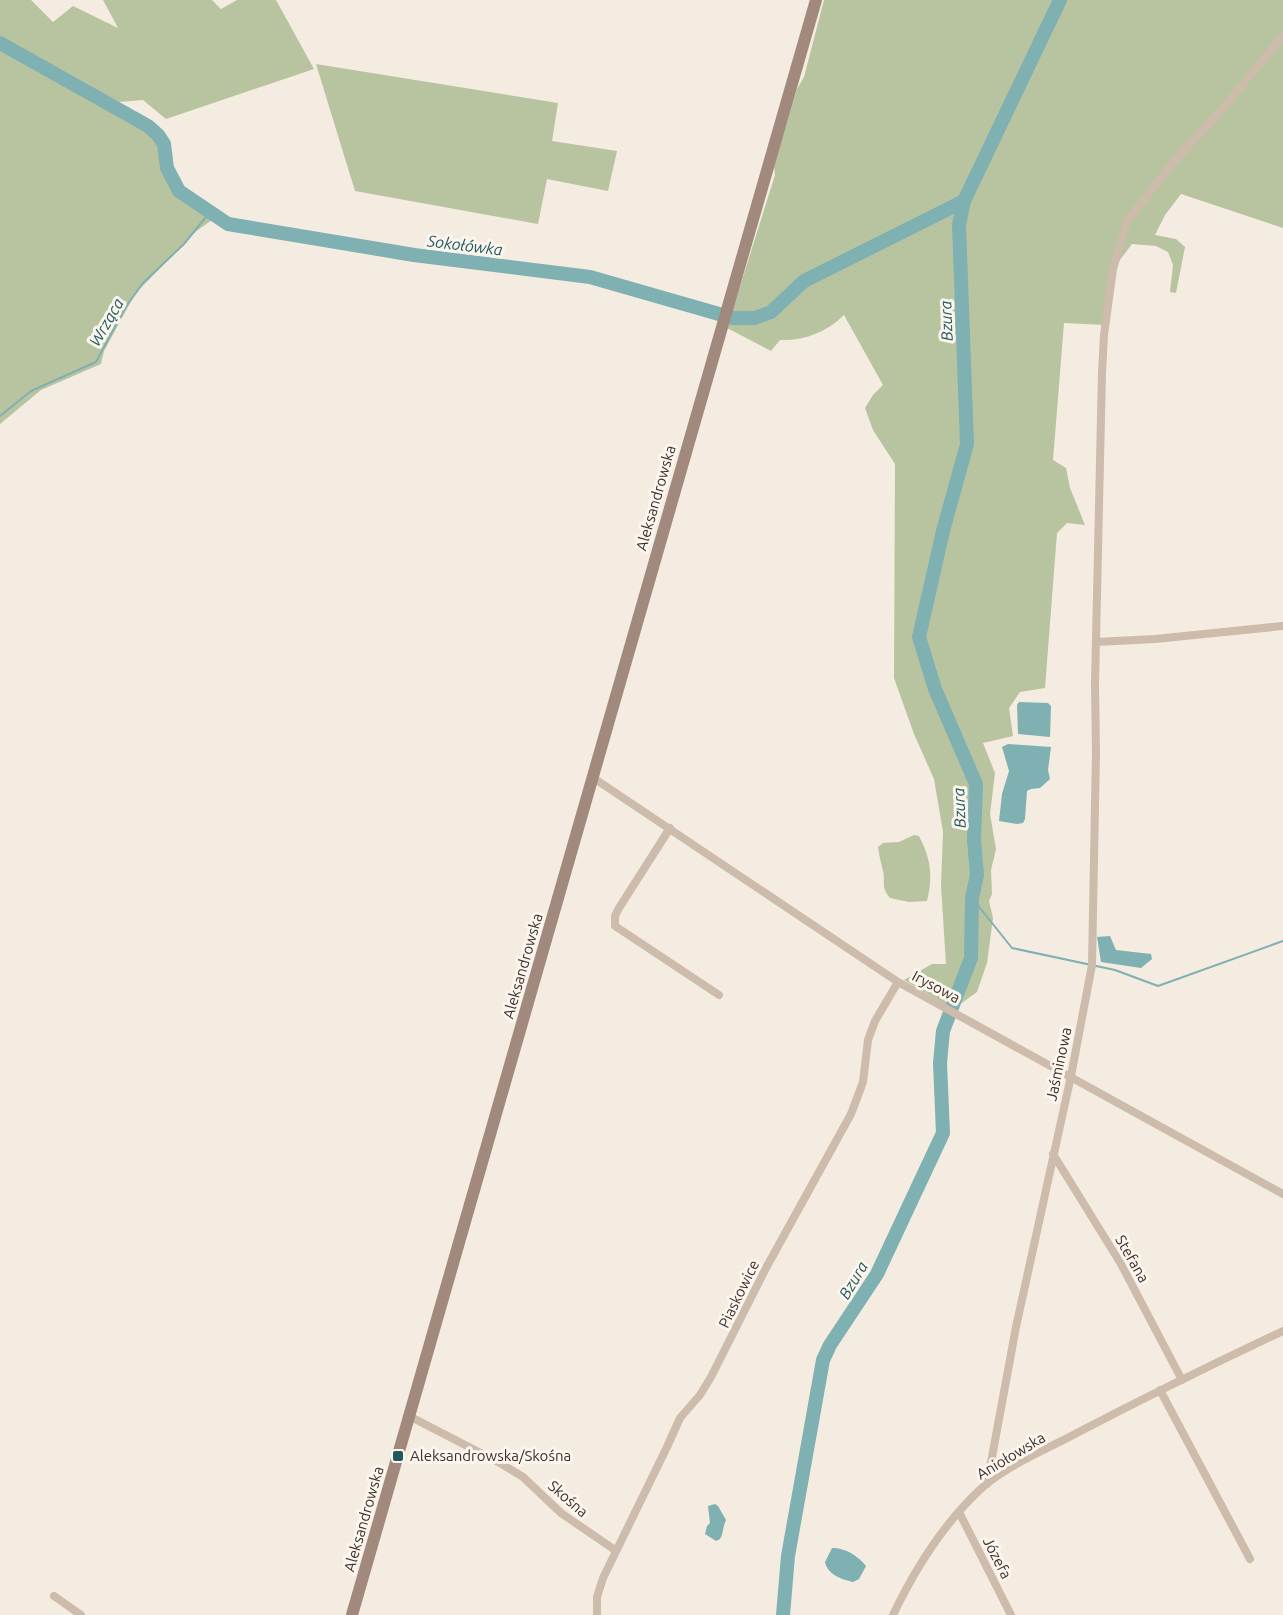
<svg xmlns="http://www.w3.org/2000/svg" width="1283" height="1615" font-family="Ubuntu,sans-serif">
	<rect width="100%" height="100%" fill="#f4ebe1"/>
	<path fill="#b8c4a0" d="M0,0H31L53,22L73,6L118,28L103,0H212L221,9L237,0H276L314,69L166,119L143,100L119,102L108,96C120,112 138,119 151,133C158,139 160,146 168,149C170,155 169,162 171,168C177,188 196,199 212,209V220L195,232L135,294L104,351L101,364L41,390L0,424Z
		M824,0H1283V228L1181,194L1165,215L1155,235L1176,239L1185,247L1176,293L1170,292L1173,265L1168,252L1156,246L1132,244L1113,269L1106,325L1064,323L1053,460L1066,468L1070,488L1085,525L1067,523L1057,533L1045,688L1020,692L1009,708L1013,736L983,743L995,773L990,814L996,849L991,870L992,894L989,901L993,918L987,963L977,992L959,1005H947L904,980L932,964H946L941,886L943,832L934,779L914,734L894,678L895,464L873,430L865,408L873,395L883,385L844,315C827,332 804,341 780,340L771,351L727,328L775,175L774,166L797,89L804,77Z
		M316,64L558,103L552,141L617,151L608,191L547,179L538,224L355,191Z
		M914,835L919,836C931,859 933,876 927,901L909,902L890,898C880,886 886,883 883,871C881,863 879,855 878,847L883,843L899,842Z"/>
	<path fill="#7fb0b2" d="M1019,702L1048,703L1051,706L1050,737L1018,734L1017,705Z
		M1008,744L1051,747L1048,770L1050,779L1040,788L1031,789L1027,791L1025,819L1023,823L1017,824L999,821L1002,794L1009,771L1002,747Z
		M1110,936L1116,950L1151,954L1152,959L1141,968L1101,962L1097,937Z
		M715,1504L718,1506L726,1520C722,1529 724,1532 720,1539L716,1541L705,1534L707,1526L710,1523L708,1506Z
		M832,1548C846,1548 858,1556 866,1566L859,1579L853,1582C841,1579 828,1575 825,1562Z"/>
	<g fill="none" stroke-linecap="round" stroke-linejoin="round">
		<path stroke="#7fb0b2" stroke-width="2" d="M0,416L31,391L96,362L125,308L143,283L184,244L210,212
			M972,898L1012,948L1115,970L1158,986L1283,941"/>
		<path stroke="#7fb0b2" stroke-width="14" d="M0,43L148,126L158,135L164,144L167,168L179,191L228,224L414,255L590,277L733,318H755L771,312L804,281L964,201
			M783,1615L788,1556L823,1360L830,1345L877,1274L943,1133L940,1063L943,1031L971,958L972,898L977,875L974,840L976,784L935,689L919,637L943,531L967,444L959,225L964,201L1060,0"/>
		<path stroke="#cdbbac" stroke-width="8" d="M1096,642L1155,639L1283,626
			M592,777L898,982L1283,1194
			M670,828L619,908L615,916V926L719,995
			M1053,1154L1121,1264L1182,1380
			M1160,1390L1250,1559
			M409,1416L500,1463L523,1477L561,1513L615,1550
			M987,1484L1016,1327L1071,1076L1092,965L1096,753L1095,684L1102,373L1104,335L1113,269L1127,221L1172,164L1224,107L1283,36
			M959,1512L1011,1615
			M54,1596L81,1615
			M597,1615V1597L603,1578L667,1447L680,1418L700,1395L711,1377L766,1268L851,1114L863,1082L868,1040L875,1021L898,982
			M893,1615C916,1567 945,1521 984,1486C1010,1464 1045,1450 1075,1434C1144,1398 1213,1364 1283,1331"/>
		<path stroke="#a18a7d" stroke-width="12" d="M352,1615L816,0"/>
	</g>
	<rect fill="#1f5a5e" stroke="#fbf5ee" stroke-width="2" x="392" y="1450" width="12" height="12" rx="3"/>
	<g text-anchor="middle" stroke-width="6" stroke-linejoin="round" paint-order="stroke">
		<g font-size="15" fill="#3b302b" stroke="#fbf5ee">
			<text transform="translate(656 498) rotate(-74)" y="5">Aleksandrowska</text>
			<text transform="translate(523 966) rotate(-74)" y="5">Aleksandrowska</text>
			<text transform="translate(936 987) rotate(28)" y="5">Irysowa</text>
			<text transform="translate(1059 1064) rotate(-78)" y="5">Jaśminowa</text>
			<text transform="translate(1132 1259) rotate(60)" y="5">Stefana</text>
			<text transform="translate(739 1294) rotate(-64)" y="5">Piaskowice</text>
			<text transform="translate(1011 1456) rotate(-31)" y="5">Aniołowska</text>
			<text transform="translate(568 1499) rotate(41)" y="5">Skośna</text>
			<text transform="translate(364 1519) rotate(-74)" y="5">Aleksandrowska</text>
			<text transform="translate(997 1558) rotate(63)" y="5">Józefa</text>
		</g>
		<g font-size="15" fill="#3b302b" stroke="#fbf5ee" text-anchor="start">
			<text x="410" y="1461">Aleksandrowska/Skośna</text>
		</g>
		<g font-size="16" font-style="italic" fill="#1f5a5e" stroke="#fbf5ee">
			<text transform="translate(465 245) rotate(7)" y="6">Sokołówka</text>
			<text transform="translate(946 321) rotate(-92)" y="6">Bzura</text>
			<text transform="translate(106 322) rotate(-60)" y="6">Wrząca</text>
			<text transform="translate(959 808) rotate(-92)" y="6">Bzura</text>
			<text transform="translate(853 1280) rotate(-59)" y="6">Bzura</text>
		</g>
	</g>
</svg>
